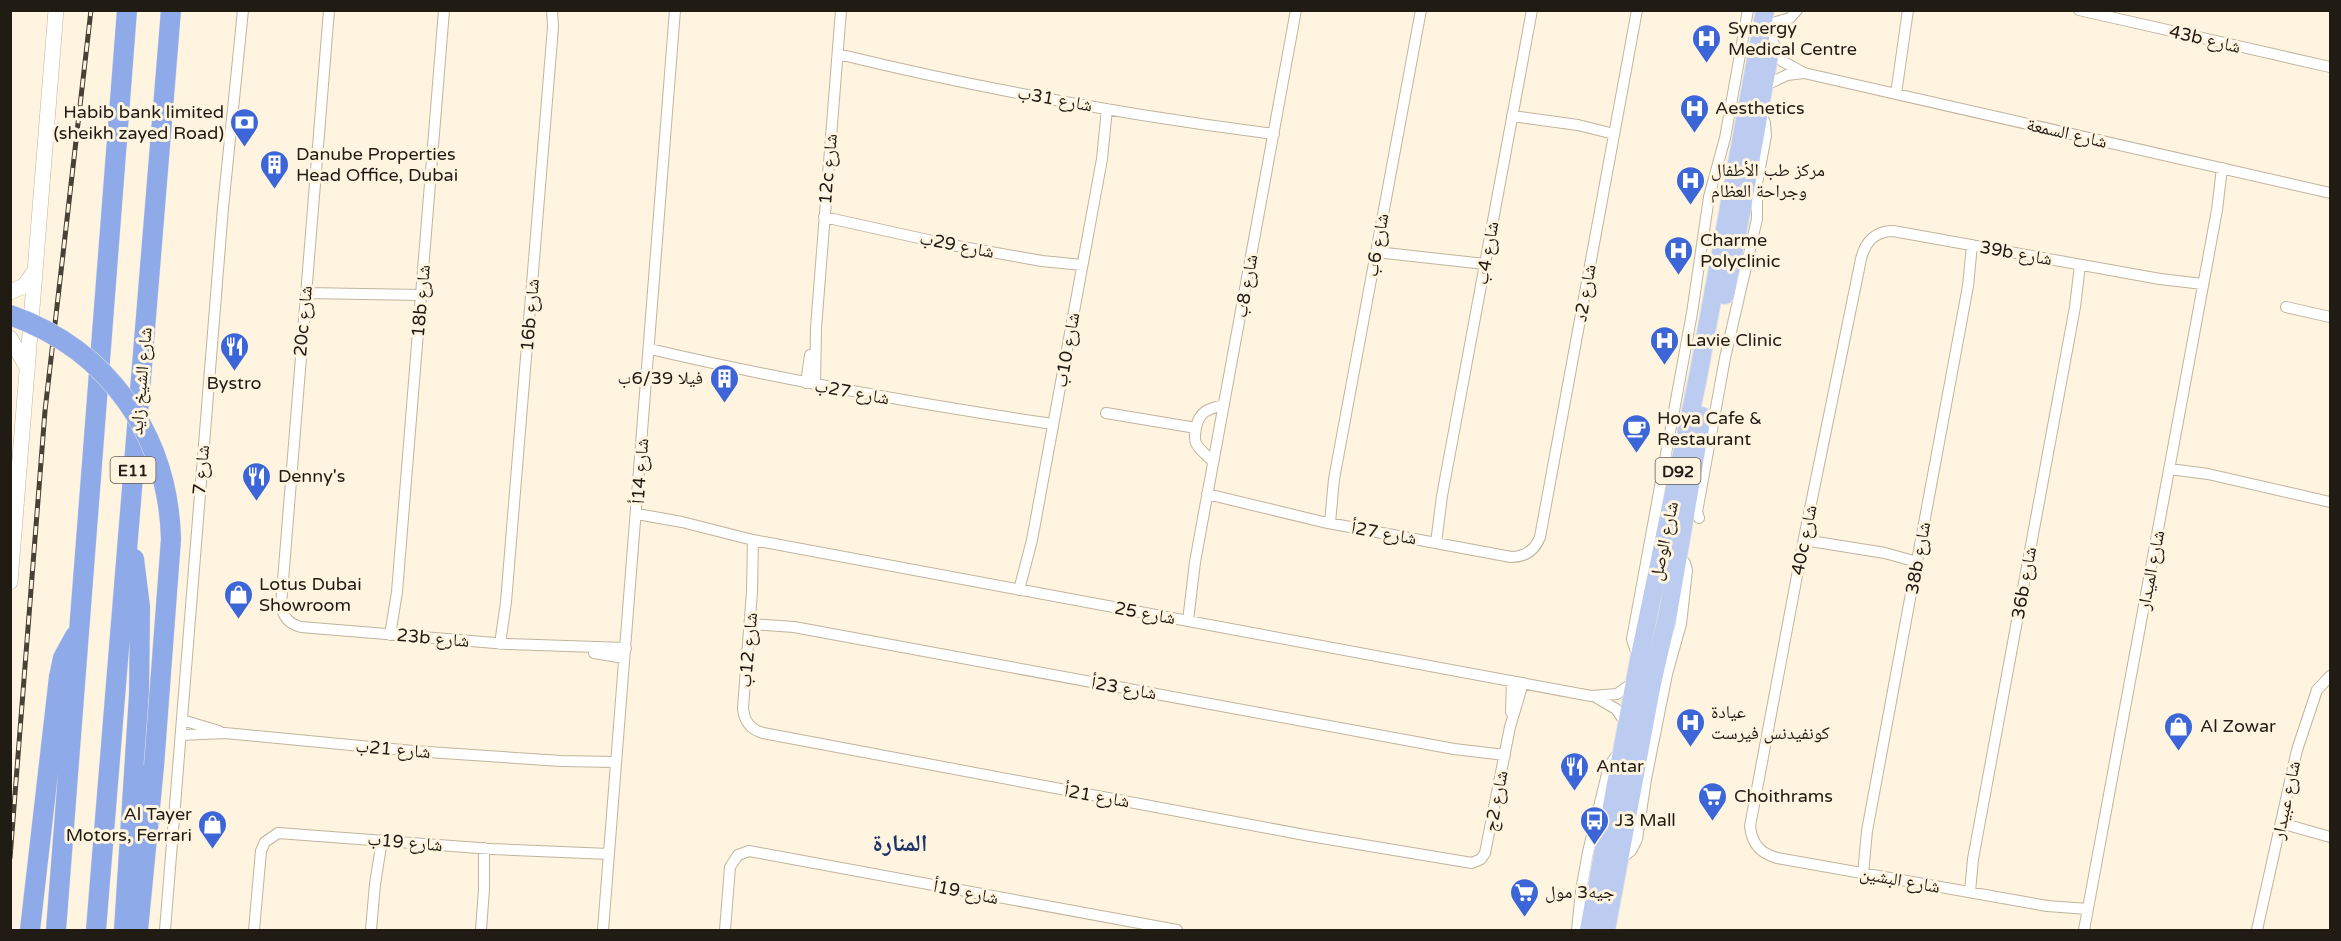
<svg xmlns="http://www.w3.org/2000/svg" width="2341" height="941" font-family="'Varela Round','Noto Naskh Arabic',sans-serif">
	<rect width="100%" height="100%" fill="#fff4e0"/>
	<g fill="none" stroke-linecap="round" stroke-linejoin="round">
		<defs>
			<path id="street" d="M329,10L281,605C283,617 289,624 301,627L507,644L626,648
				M2079,10L2330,67
				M1776,22L1790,18L1797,10
				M1772,40L1782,61L1804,73L2330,193
				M838,54C981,89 1127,115 1274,134
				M1764,86L1787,75L1804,73
				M1896,94L1908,10
				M1512,116L1578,125L1614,134
				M824,217L946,244L1042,261L1082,265
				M1376,252L1485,264
				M306,293L421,295
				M2286,307L2330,317
				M650,349C783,380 917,404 1053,424
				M806,383L810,355
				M815,385L816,328L841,10
				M1106,413L1196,428
				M1213,462C1208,456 1199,450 1196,443C1194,439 1195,433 1196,428C1199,411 1208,409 1224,405
				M2170,469L2208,474L2330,502
				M1689,489L1703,479L1725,358L1757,219V183L1766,136L1765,123L1761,112
				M1207,494L1323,522L1511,557C1526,557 1535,550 1540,537L1637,10
				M637,514L682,522L753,540L1591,696L1617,694L1635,681
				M1699,518L1697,512L1703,479
				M1330,523L1334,479L1421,10
				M753,540L752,592L743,708C744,721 750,729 763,733L1310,836L1472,863L1481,859L1485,853L1510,727L1523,683
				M1804,540L1885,553L1917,562
				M1436,543L1442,496L1532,10
				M1019,590L1032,540L1102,159L1107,109
				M1188,621L1195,562L1296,10
				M750,624L794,627L1454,749L1505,755
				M390,635L397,592L444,10
				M500,644L506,602L553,27L552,10
				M594,653L624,658
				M1638,658L1632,639L1692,313L1709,197L1725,138L1748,10
				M1597,698L1616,709L1627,725
				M1511,712L1512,681
				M182,720L219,731
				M181,735L225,733L413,751L561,761L616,762
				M2281,823L2330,837
				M1620,859L1631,851L1637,839L1646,779L1667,674L1681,624L1687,570L1685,563L1676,555
				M1863,874L1867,831L1968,286L1972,245
				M1970,892L1973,859L2075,307L2080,265
				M2088,909L2047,906L1777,858C1760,853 1752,844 1750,826L1805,533L1861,259C1865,242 1875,231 1893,231L2160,279L2203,284
				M165,930L223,208L243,10
				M254,930L261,851L265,842L278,833L492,849L609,854
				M371,930L375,884L382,840
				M481,930L484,889V848
				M603,930L675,10
				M725,930L730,867L738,855L749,851L1177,930
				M1577,930L1581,891L1588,852L1609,766L1620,751
				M2084,930L2217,210L2222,168
				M2257,930L2297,750L2317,690L2330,676"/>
			<path id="secondary" d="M10,292L24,286L34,272
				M10,338L27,367
				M10,582L56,10"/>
			<path id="primary" d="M1725,295C1742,214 1755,132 1770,51
				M1589,930L1639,660L1698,377L1765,10
				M1606,930L1651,688L1669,608L1702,416"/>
			<path id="highway" d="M30,930L59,677L63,658L75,636
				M56,930L127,10
				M96,930L171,10
				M124,930L139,695L140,607L134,559
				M138,930L154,766"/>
		</defs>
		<use href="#street" stroke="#c0b49c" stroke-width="12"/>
		<use href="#secondary" stroke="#c0b49c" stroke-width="16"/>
		<use href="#primary" stroke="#e4e4e3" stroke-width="20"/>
		<use href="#highway" stroke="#e4e4e3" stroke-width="21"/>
		<use href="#street" stroke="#fff" stroke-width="10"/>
		<use href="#secondary" stroke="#fff" stroke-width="15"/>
		<use href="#primary" stroke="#bcccf1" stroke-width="18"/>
		<use href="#highway" stroke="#8faae8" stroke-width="20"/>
		<defs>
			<path id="rail" d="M10,858L45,411L91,10"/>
		</defs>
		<use href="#rail" stroke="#474137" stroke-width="5"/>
		<use href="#rail" stroke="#fff4e0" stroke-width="3" stroke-dasharray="9" stroke-linecap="butt"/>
		<defs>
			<path id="highway-bridge" d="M10,315C109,350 168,435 171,539L154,766"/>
		</defs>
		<use href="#highway-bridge" stroke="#e4e4e3" stroke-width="21" stroke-linecap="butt"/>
		<use href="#highway-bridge" stroke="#8faae8" stroke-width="20"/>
	</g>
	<defs>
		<symbol id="hospital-pin" viewBox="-11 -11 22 30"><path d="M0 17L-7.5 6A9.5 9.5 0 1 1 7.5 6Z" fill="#3c66d7" stroke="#fff4e0"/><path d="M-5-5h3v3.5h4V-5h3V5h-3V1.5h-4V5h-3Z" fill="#fff"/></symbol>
		<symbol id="bank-pin" viewBox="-11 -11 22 30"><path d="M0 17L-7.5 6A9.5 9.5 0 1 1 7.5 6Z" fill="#3c66d7" stroke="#fff4e0"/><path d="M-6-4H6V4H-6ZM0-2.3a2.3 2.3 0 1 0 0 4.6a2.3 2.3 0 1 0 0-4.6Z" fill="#fff"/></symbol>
		<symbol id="building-pin" viewBox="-11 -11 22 30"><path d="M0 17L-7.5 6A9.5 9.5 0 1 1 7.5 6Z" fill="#3c66d7" stroke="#fff4e0"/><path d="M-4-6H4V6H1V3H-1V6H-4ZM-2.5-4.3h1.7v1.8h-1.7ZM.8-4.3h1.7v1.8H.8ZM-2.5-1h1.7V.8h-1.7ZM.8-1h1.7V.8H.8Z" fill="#fff"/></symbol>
		<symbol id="restaurant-pin" viewBox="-11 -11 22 30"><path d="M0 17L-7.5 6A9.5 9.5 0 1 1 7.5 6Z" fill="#3c66d7" stroke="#fff4e0"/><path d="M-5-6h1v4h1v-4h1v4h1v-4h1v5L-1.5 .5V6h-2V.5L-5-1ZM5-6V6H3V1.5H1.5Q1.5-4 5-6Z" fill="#fff"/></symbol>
		<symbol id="cafe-pin" viewBox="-11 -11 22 30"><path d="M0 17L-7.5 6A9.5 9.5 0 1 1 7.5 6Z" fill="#3c66d7" stroke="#fff4e0"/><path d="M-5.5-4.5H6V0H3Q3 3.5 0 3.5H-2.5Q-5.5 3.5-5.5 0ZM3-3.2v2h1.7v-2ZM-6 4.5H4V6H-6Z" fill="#fff"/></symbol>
		<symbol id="shop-pin" viewBox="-11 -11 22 30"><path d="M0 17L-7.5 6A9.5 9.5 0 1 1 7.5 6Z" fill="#3c66d7" stroke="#fff4e0"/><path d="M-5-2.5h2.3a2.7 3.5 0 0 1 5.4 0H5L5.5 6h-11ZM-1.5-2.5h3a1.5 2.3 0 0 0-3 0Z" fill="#fff"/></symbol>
		<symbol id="supermarket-pin" viewBox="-11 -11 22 30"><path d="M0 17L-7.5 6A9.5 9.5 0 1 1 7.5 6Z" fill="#3c66d7" stroke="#fff4e0"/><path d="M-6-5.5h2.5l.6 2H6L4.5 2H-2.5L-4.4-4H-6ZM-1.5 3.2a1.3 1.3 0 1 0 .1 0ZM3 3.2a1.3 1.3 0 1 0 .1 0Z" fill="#fff"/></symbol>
		<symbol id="bus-pin" viewBox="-11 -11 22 30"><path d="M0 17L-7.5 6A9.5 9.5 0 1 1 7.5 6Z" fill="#3c66d7" stroke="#fff4e0"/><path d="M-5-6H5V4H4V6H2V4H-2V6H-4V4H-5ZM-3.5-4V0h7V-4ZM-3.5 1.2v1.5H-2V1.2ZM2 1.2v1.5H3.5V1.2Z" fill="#fff"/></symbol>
	</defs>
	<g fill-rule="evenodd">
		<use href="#hospital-pin" x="1690" y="22" width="33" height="45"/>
		<use href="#hospital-pin" x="1678" y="92" width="33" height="45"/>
		<use href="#bank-pin" x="228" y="106" width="33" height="45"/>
		<use href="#building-pin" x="258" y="148" width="33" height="45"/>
		<use href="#hospital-pin" x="1674" y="164" width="33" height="45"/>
		<use href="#hospital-pin" x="1662" y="234" width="33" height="45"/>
		<use href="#hospital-pin" x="1648" y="324" width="33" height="45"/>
		<use href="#restaurant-pin" x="218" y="330" width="33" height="45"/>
		<use href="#building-pin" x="708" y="362" width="33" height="45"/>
		<use href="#cafe-pin" x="1620" y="412" width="33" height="45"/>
		<use href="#restaurant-pin" x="240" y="460" width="33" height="45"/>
		<use href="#shop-pin" x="222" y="578" width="33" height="45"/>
		<use href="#hospital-pin" x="1674" y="706" width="33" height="45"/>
		<use href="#shop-pin" x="2162" y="710" width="33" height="45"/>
		<use href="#restaurant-pin" x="1558" y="750" width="33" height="45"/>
		<use href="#supermarket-pin" x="1696" y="780" width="33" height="45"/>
		<use href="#bus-pin" x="1578" y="804" width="33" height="45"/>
		<use href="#shop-pin" x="196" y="808" width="33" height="45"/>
		<use href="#supermarket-pin" x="1508" y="876" width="33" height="45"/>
	</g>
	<g text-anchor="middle" stroke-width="6" stroke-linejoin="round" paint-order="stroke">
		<g fill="#fff4e0" stroke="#635c50" stroke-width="1.5">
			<rect x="110.5" y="457" width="45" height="26" rx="4.5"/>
			<rect x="1655.5" y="458" width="45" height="26" rx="4.5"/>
		</g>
		<g font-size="16" font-weight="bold" fill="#201b13">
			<text x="133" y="476">E11</text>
			<text x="1678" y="477">D92</text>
		</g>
		<g font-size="18" fill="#201b13" stroke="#fff4e0" text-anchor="start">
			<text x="1728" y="34">Synergy<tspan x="1728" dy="21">Medical Centre</tspan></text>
			<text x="1715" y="114">Aesthetics</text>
			<text x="224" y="118" text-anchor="end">Habib bank limited<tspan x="224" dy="21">(sheikh zayed Road)</tspan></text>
			<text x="296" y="160">Danube Properties<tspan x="296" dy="21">Head Office, Dubai</tspan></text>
			<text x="1711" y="176">مركز طب الأطفال<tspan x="1711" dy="21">وجراحة العظام</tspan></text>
			<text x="1700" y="246">Charme<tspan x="1700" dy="21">Polyclinic</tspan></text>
			<text x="1686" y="346">Lavie Clinic</text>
			<text x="703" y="384" text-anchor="end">فيلا 6/39ب</text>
			<text x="234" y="389" text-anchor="middle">Bystro</text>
			<text x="1657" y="424">Hoya Cafe &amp;<tspan x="1657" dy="21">Restaurant</tspan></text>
			<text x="278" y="482">Denny's</text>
			<text x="259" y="590">Lotus Dubai<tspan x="259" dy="21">Showroom</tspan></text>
			<text x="1711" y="718">عيادة<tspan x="1711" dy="21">كونفيدنس فيرست</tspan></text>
			<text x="2200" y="732">Al Zowar</text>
			<text x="1596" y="772">Antar</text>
			<text x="1734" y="802">Choithrams</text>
			<text x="192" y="820" text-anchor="end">Al Tayer<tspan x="192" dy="21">Motors, Ferrari</tspan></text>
			<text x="1615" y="826">J3 Mall</text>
			<text x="1545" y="898">جيه3 مول</text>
		</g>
		<g font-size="18" fill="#201b13" stroke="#fff4e0">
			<text transform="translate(2205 39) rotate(13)" y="6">43b شارع</text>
			<text transform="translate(1055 99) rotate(10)" y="6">شارع 31ب</text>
			<text transform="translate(2067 133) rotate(13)" y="6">شارع السمعة</text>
			<text transform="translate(828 169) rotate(-85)" y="6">12c شارع</text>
			<text transform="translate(957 245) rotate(11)" y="6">شارع 29ب</text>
			<text transform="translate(1377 245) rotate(-80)" y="6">شارع 6ب</text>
			<text transform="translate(1487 253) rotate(-80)" y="6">شارع 4ب</text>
			<text transform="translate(2016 253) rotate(10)" y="6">39b شارع</text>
			<text transform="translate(1246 286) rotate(-80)" y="6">شارع 8ب</text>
			<text transform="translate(1585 293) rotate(-80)" y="6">شارع 2د</text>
			<text transform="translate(421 301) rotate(-85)" y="6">18b شارع</text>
			<text transform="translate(530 315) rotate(-85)" y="6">16b شارع</text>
			<text transform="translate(303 321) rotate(-85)" y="6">20c شارع</text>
			<text transform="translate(1067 350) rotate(-80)" y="6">شارع 10ب</text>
			<text transform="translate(141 381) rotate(-85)" y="6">شارع الشيخ زايد</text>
			<text transform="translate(852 392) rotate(10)" y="6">شارع 27ب</text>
			<text transform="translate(201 470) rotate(-85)" y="6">شارع 7</text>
			<text transform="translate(640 471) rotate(-86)" y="6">شارع 14أ</text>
			<text transform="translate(1384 533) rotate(10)" y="6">شارع 27أ</text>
			<text transform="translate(1804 540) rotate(-79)" y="6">40c شارع</text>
			<text transform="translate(1664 541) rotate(-78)" y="6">شارع الوصل</text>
			<text transform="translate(1918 558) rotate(-80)" y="6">38b شارع</text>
			<text transform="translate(2151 570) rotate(-79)" y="6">شارع الميدار</text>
			<text transform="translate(2024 583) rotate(-80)" y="6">36b شارع</text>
			<text transform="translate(1145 613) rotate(10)" y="6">شارع 25</text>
			<text transform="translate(433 638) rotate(5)" y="6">23b شارع</text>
			<text transform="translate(748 650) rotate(-85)" y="6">شارع 12ب</text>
			<text transform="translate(1124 688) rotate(10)" y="6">شارع 23أ</text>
			<text transform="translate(393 749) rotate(5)" y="6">شارع 21ب</text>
			<text transform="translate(1097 796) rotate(10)" y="6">شارع 21أ</text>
			<text transform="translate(2286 800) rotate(-78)" y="6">شارع عبيدار</text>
			<text transform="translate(1496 801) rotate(-79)" y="6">شارع 2ج</text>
			<text transform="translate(405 842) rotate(5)" y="6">شارع 19ب</text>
			<text transform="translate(1900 880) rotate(10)" y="6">شارع البشين</text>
			<text transform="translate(966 892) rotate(11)" y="6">شارع 19أ</text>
		</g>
		<g font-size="24" font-weight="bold" fill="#1e336a" stroke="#fff4e0">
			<text x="900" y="851">المنارة</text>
		</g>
	</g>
	<rect width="2341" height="941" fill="none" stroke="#201b13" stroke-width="24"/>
</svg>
